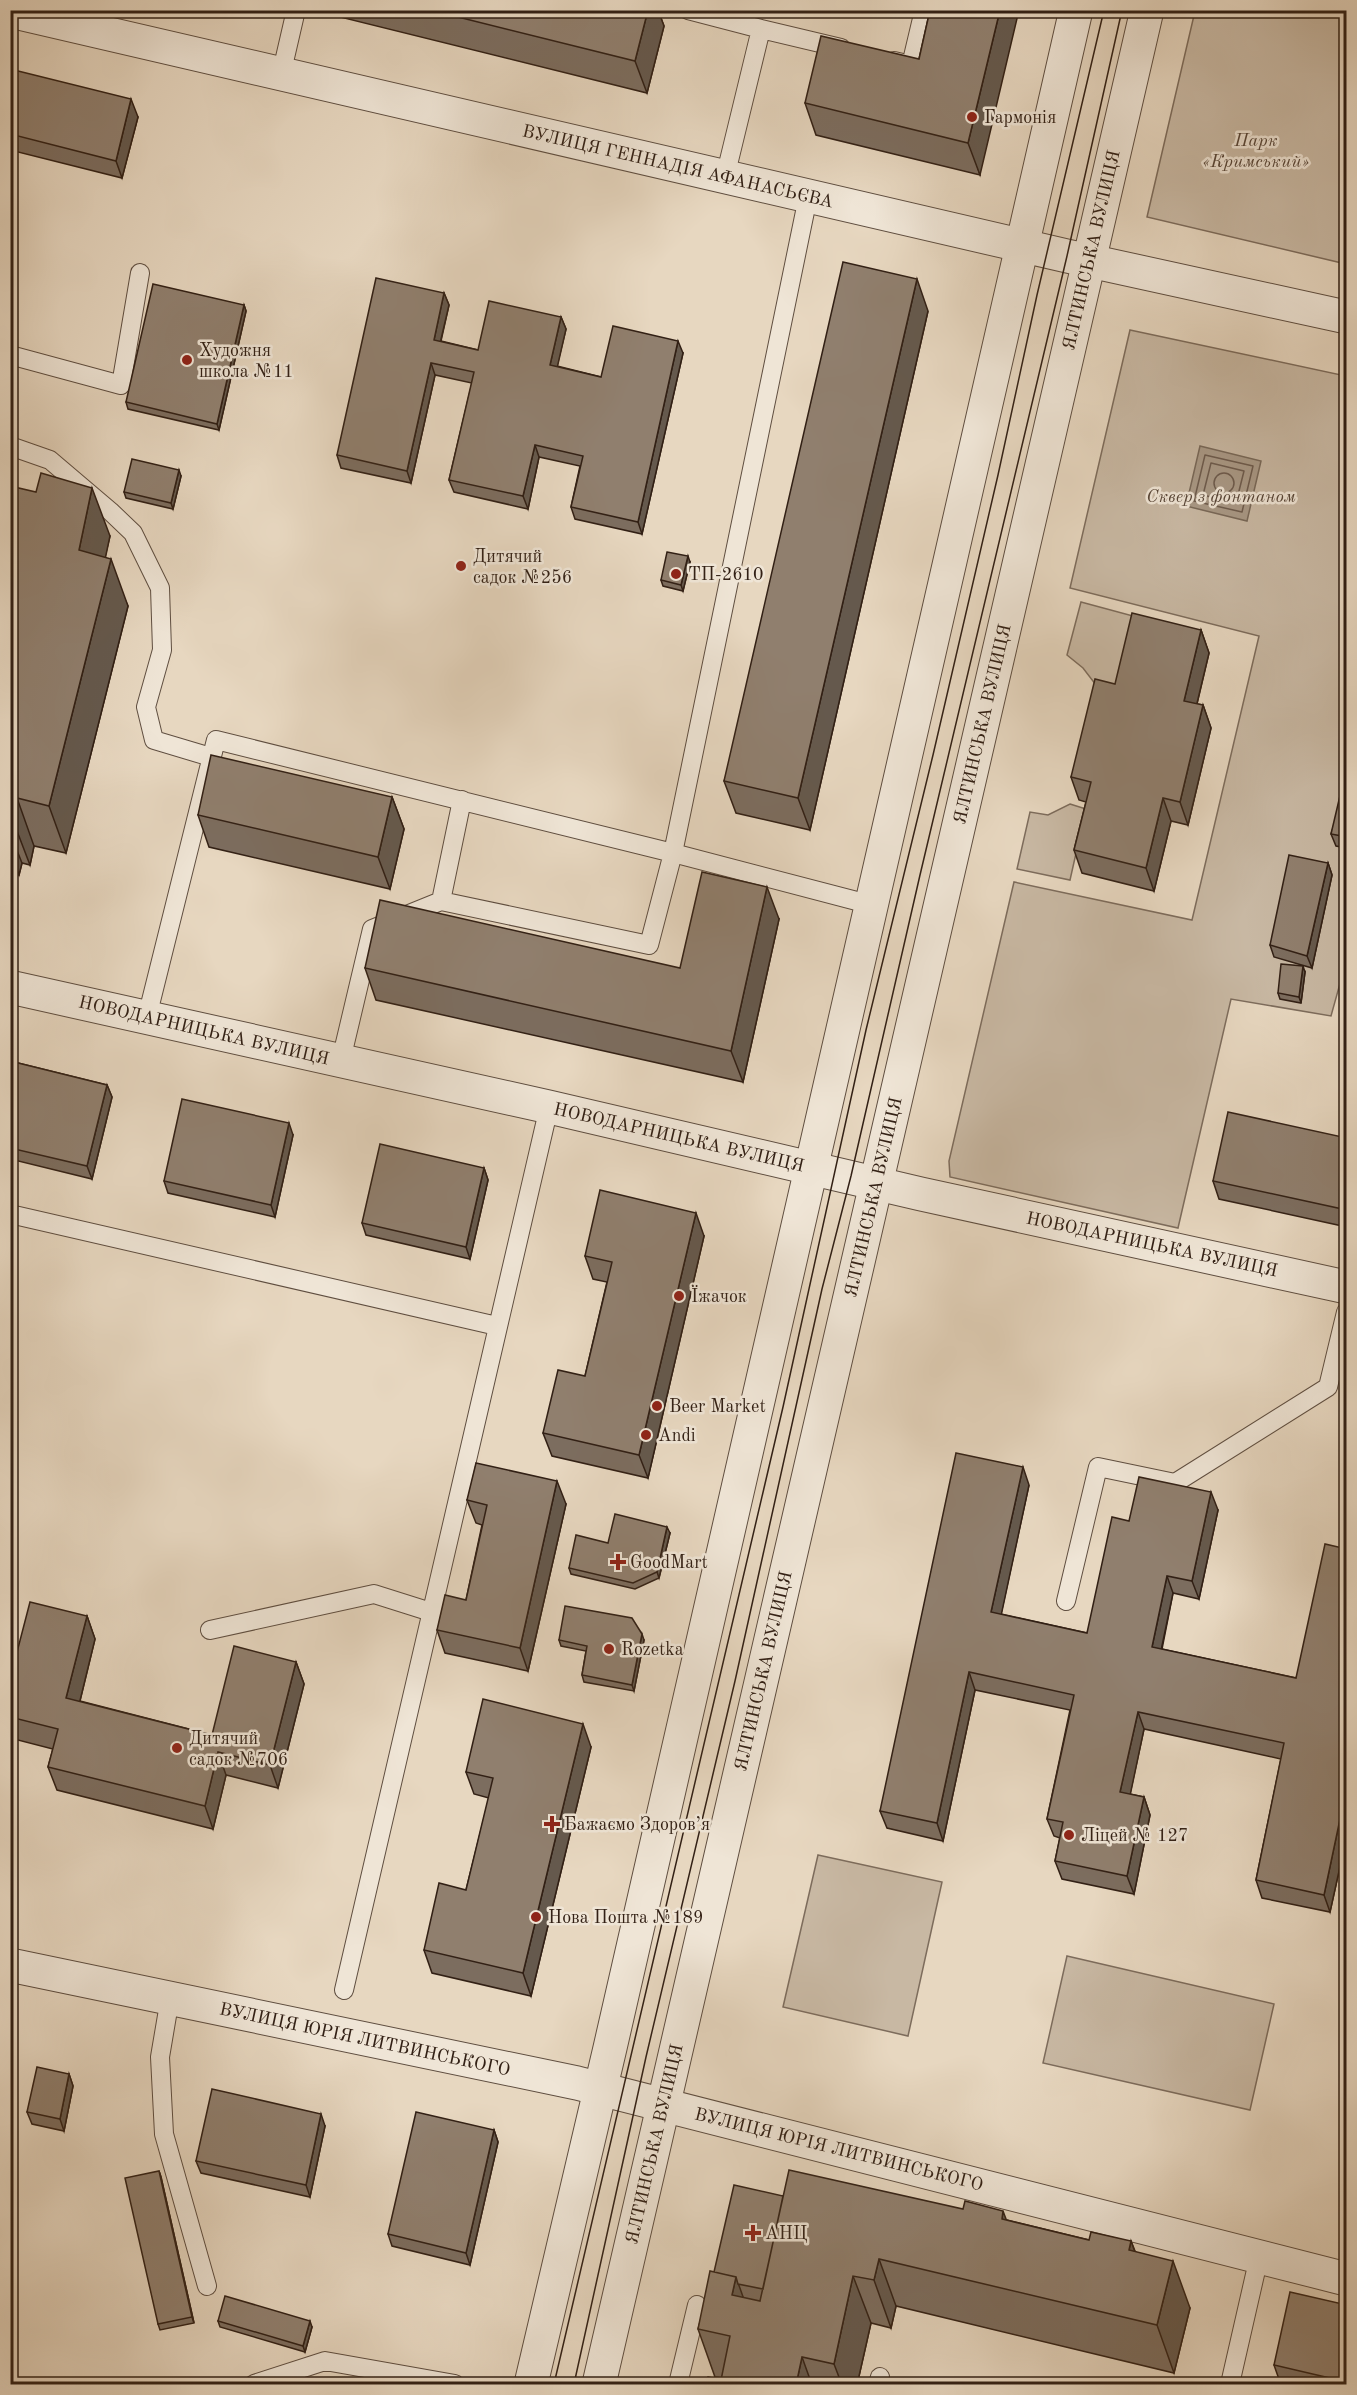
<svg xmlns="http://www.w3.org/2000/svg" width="1357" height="2395" font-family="'Old Standard TT',serif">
	<rect width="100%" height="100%" fill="#e7d7c0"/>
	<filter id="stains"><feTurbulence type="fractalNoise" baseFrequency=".00333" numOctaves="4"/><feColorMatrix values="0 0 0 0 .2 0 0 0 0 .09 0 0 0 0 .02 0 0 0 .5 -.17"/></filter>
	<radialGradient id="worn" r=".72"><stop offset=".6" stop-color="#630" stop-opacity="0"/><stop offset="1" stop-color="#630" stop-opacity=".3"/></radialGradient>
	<path fill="#c8b8a3" stroke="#7d6c5c" stroke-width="1.5" d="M1195,11H1346V264L1147,217Z
		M1130,330L1346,376V962L1331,1016L1231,999L1178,1228L950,1177L949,1161L1014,882L1192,920L1259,636L1070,588Z
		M1081,602L1133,616L1113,695L1099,689L1083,668L1067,655Z
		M1070,804L1086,809L1070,880L1017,869L1030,812L1048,815Z
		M818,1855L942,1882L908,2036L783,2007Z
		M1067,1956L1274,2004L1250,2110L1043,2063Z"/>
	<path fill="#a99986" stroke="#796959" stroke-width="1.5" d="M1200,446L1261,461L1247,521L1186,506Z"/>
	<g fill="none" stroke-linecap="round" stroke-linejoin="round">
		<path stroke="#6e5c4e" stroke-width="1.5" d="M1205,455L1253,466L1242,512L1194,501Z
			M1211,463L1244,471L1236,503L1203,495Z
			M1214 483a10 10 0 1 1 20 0a10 10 0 1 1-20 0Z"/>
		<defs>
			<path id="service" d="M688,10L761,29L725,177
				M761,29L841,48
				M894,61L911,65L924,10
				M281,75L296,10
				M10,355L121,385L140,273
				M10,446L50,460L110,511L133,533L160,588L162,650L146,707L154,740L211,757
				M441,901L462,800
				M147,1017L216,740L673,853L872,905
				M341,1060L372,929L441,901L649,945L673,853L808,197
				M10,1214L497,1326
				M1066,1601L1098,1467L1175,1483L1328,1387L1346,1312
				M210,1630L374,1594L431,1612
				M344,1990L549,1107
				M170,1998L160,2057L164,2134L207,2286
				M254,2384L325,2361L455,2384
				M678,2384L697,2305
				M878,2384L880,2377
				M1230,2384L1259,2257"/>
			<path id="minor" d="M10,11L1067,256L1346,317
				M10,987L549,1107L921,1194L1346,1287
				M10,1965L577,2083L1346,2279"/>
			<path id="tertiary" d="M531,2384L610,2048L1076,10
				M599,2384L1147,10"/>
		</defs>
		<use href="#service" stroke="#5f4e40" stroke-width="20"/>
		<use href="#minor" stroke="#5f4e40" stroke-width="35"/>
		<use href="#tertiary" stroke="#5f4e40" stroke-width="35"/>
		<use href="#service" stroke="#efe5d6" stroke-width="18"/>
		<use href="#minor" stroke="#efe5d6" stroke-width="33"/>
		<use href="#tertiary" stroke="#efe5d6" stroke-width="33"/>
		<path stroke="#322015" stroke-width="1.5" d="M554,2384L783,1407L866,1030L933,755L998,475L1037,295L1104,10
			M574,2384L646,2057L735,1681L822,1289L851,1176L920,875L1067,256L1122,10"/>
	</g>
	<path fill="#7c6d5f" stroke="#322015" stroke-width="1.5" d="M338,10H658L664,26L647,93L340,17Z
		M930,10L980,175L816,135L805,103L919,59Z
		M10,69L138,117L122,178L10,150Z
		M444,293L449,305L441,341L478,350L561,317L566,329L557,366L601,377L683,353L642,534L575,519L571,507L580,466L539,457L528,509L454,492L449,480L472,383L435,375L411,483L341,468L337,455Z
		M244,305L246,311L219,430L128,409L126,402Z
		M928,311L810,830L736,813L724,781Z
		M181,476L173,509L126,498L124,492Z
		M10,486L110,536L105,557L128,606L66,853L34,846L30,865L22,863L19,875L10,873Z
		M690,562L683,591L663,586L661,580Z
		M1201,630L1209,653L1197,704L1203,705L1211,728L1188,825L1171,821L1154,891L1082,873L1074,850L1086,802L1079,800L1071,777L1115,684Z
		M1347,784V848L1336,846L1331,834Z
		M392,797L404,829L390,889L209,847L198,815Z
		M1328,863L1332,875L1312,968L1274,957L1270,945Z
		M779,919L743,1082L376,1000L365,968H680Z
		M1305,972L1301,1003L1280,999L1278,993Z
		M10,1061L107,1085L112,1097L92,1179L10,1159Z
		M293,1135L275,1217L168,1193L164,1181Z
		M1347,1138V1227L1219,1199L1213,1181Z
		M484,1168L488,1180L470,1259L366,1235L362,1223Z
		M704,1236L648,1478L552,1456L543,1433L585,1376L607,1282L593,1279L585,1256Z
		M1029,1485L1001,1614L1087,1633L1129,1521L1218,1510L1199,1599L1173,1593L1162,1649L1296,1678L1347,1549V1835L1330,1912L1262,1898L1256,1880L1281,1759L1144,1729L1130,1794L1144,1797L1150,1815L1134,1894L1062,1879L1055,1861L1060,1838L1054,1836L1047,1819L1070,1710L975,1690L943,1841L887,1828L880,1811Z
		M467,1500L566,1504L528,1671L445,1653L437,1630L466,1600L482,1525L476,1523Z
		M670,1533L659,1578L635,1589L571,1574L569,1568L608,1543Z
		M87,1616L95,1639L80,1701L212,1735L296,1662L304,1684L278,1788L226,1775L213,1829L57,1790L48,1767L53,1749L10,1738V1679Z
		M559,1640H644L634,1691L584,1682L582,1675L586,1651L561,1646Z
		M591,1747L531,1996L432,1973L424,1950L466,1890L489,1798L474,1794L466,1772Z
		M69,2074L73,2086L64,2131L32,2124L27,2112Z
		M325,2126L310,2197L201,2173L196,2161Z
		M494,2130L498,2142L470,2265L392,2246L388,2234Z
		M159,2171L161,2177L194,2323L160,2330L158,2324Z
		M783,2196L1007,2220L1089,2240L1131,2241L1135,2251L1190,2308L1174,2373L896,2306L891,2328L871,2323L857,2385H706L721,2380V2378L715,2377L698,2329L714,2272Z
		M1347,2305V2385H1281L1274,2365Z
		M218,2321L312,2327L305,2352L220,2327Z"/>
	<path fill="#65594d" stroke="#322015" stroke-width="1.5" d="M648,10H658L664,26L647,93L635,61Z
		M1000,10H1019L980,175L968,143Z
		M131,99L138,117L122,178L116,161Z
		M917,279L928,311L810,830L798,798Z
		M444,293L449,305L438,352L434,340Z
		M244,305L246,311L219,430L217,424Z
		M561,317L566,329L555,377L550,365Z
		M678,341L683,353L642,534L638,522Z
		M431,363L435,375L411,483L407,471Z
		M535,445L539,457L528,509L523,496Z
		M179,470L181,476L173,509L171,503Z
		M92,488L110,536L97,597L79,550Z
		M688,556L690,562L683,591L681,585Z
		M111,559L128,606L66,853L49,806Z
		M1201,630L1209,653L1192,724L1184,701Z
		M1203,705L1211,728L1188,825L1180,802Z
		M392,797L404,829L390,889L378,857Z
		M17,798L34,846L30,865L12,818Z
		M1163,798L1171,821L1154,891L1146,868Z
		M10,833L22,863L19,875L10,851Z
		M1328,863L1332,875L1312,968L1307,956Z
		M767,887L779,919L743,1082L731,1051Z
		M1303,966L1305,972L1301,1003L1299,997Z
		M107,1085L112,1097L92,1179L87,1166Z
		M289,1123L293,1135L275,1217L271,1205Z
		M484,1168L488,1180L470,1259L466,1247Z
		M696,1213L704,1236L648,1478L639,1455Z
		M1023,1467L1029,1485L998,1630L991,1612Z
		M557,1481L566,1504L528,1671L520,1648Z
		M1211,1492L1218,1510L1199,1599L1192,1581Z
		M667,1527L670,1533L659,1578L657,1572Z
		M1167,1576L1173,1593L1158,1665L1152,1647Z
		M87,1616L95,1639L75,1721L66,1698Z
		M642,1634L644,1640L634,1691L632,1685Z
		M296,1662L304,1684L278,1788L270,1765Z
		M969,1672L975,1690L943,1841L937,1823Z
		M1138,1712L1144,1729L1127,1810L1120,1792Z
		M583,1724L591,1747L531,1996L523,1973Z
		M218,1752L226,1775L213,1829L205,1806Z
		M1347,1786V1835L1330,1912L1324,1895Z
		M1144,1797L1150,1815L1134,1894L1127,1876Z
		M69,2074L73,2086L64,2131L60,2119Z
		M321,2114L325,2126L310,2197L306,2185Z
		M494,2130L498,2142L470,2265L466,2253Z
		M159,2171L161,2177L194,2323L192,2317Z
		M1003,2211L1021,2259L1002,2219Z
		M1131,2241L1148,2289L1129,2250Z
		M879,2259L896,2306L891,2328L874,2280Z
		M1173,2261L1190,2308L1174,2373L1157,2325Z
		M853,2276L871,2323L857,2385H842L834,2364Z
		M736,2277L753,2325L732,2295Z
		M310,2321L312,2327L305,2352L303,2346Z
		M802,2357L812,2385H796Z"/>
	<path fill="#907f6e" stroke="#322015" stroke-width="1.5" d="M430,10H648L635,61Z
		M930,10H1000L968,143L805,103L821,36L919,59Z
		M10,69L131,99L116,161L10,134Z
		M843,262L917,279L798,798L724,781Z
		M376,278L444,293L434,340L478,350L489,301L561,317L550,365L601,377L613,326L678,341L638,522L571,507L583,456L535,445L523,496L449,480L474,372L431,363L407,471L337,455Z
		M153,284L244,305L217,424L126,402Z
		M132,459L179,470L171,503L124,492Z
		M41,473L92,488L79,550L111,559L49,806L17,798L12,818L10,817V486L36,492Z
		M667,552L688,556L681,585L661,580Z
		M1132,613L1201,630L1184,701L1203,705L1180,802L1163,798L1146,868L1074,850L1091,782L1071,777L1095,679L1115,684Z
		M211,755L392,797L378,857L198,815Z
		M1343,783L1347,784V837L1331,834Z
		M1289,855L1328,863L1307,956L1270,945Z
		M702,872L767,887L731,1051L365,968L380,900L680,968Z
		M1281,964L1303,966L1299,997L1278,993Z
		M10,1061L107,1085L87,1166L10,1148Z
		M182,1099L289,1123L271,1205L164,1181Z
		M1228,1112L1347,1138V1210L1213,1181Z
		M380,1144L484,1168L466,1247L362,1223Z
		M600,1190L696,1213L639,1455L543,1433L558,1370L585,1376L612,1262L585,1256Z
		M956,1453L1023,1467L991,1612L1087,1633L1112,1517L1129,1521L1139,1477L1211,1492L1192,1581L1167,1576L1152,1647L1296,1678L1325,1544L1347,1549V1786L1324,1895L1256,1880L1284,1743L1138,1712L1120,1792L1144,1797L1127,1876L1055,1861L1063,1822L1047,1819L1074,1695L969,1672L937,1823L880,1811Z
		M476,1463L557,1481L520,1648L437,1630L445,1595L466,1600L487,1505L467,1500Z
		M615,1514L667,1527L657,1572L633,1583L569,1568L576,1535L608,1543Z
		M30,1602L87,1616L66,1698L212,1735L234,1646L296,1662L270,1765L218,1752L205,1806L48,1767L58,1729L10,1717V1679Z
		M565,1606L632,1618L642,1634L632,1685L582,1675L587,1646L559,1640Z
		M483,1699L583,1724L523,1973L424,1950L439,1883L466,1890L493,1778L466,1772Z
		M37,2067L69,2074L60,2119L27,2112Z
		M212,2089L321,2114L306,2185L196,2161Z
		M416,2112L494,2130L466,2253L388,2234Z
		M789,2170L963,2209L965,2201L1003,2211L1002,2219L1089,2240L1091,2232L1131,2241L1129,2250L1173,2261L1157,2325L879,2259L874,2280L853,2276L834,2364L802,2357L796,2385H706L708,2377L721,2380L730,2336L698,2329L710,2271L736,2277L732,2295L760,2301Z
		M159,2171L192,2317L158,2324L125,2178Z
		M734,2185L783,2196L763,2289L738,2284L736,2277L714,2272Z
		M1290,2292L1347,2305V2382L1274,2365Z
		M225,2296L310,2321L303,2346L218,2321Z"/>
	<g fill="#8f2418" stroke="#efe5d6" stroke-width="2">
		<circle cx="972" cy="117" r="6"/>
		<circle cx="187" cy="360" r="6"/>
		<circle cx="461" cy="566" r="6"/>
		<circle cx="676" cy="574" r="6"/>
		<circle cx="679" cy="1296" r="6"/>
		<circle cx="657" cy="1406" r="6"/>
		<circle cx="646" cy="1435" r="6"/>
		<path d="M615 1553h6v6h6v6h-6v6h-6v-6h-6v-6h6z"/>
		<circle cx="609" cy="1649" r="6"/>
		<circle cx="177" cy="1748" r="6"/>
		<path d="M549 1815h6v6h6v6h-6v6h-6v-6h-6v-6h6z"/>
		<circle cx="1069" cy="1835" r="6"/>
		<circle cx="536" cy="1917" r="6"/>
		<path d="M750 2224h6v6h6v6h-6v6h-6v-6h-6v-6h6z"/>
	</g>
	<g text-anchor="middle" stroke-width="5" stroke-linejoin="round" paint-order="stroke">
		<g font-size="18" fill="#322015" stroke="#efe5d6" text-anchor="start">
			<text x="984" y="123">Гармонія</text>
			<text x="199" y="356">Художня<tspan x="199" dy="21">школа №11</tspan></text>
			<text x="473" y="562">Дитячий<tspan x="473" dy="21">садок №256</tspan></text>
			<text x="688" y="580">ТП-2610</text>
			<text x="691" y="1302">Їжачок</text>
			<text x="669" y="1412">Beer Market</text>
			<text x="658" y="1441">Andi</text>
			<text x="630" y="1568">GoodMart</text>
			<text x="621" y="1655">Rozetka</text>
			<text x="189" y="1744">Дитячий<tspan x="189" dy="21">садок №706</tspan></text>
			<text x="564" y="1830">Бажаємо Здоров’я</text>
			<text x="1081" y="1841">Ліцей № 127</text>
			<text x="548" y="1923">Нова Пошта №189</text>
			<text x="765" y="2239">АНЦ</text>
		</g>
		<g font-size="18" font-style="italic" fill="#584638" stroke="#efe5d6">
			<text x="1256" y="146">Парк<tspan x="1256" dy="21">«Кримський»</tspan></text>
			<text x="1221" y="502">Сквер з фонтаном</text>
		</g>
		<g font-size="18" fill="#322015" stroke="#efe5d6">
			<text transform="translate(678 166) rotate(13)" y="6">ВУЛИЦЯ ГЕННАДІЯ АФАНАСЬЄВА</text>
			<text transform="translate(1091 250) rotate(-77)" y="6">ЯЛТИНСЬКА ВУЛИЦЯ</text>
			<text transform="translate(982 724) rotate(-77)" y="6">ЯЛТИНСЬКА ВУЛИЦЯ</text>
			<text transform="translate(204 1030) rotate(13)" y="6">НОВОДАРНИЦЬКА ВУЛИЦЯ</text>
			<text transform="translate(679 1137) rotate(13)" y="6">НОВОДАРНИЦЬКА ВУЛИЦЯ</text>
			<text transform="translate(873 1197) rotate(-77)" y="6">ЯЛТИНСЬКА ВУЛИЦЯ</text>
			<text transform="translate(1152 1244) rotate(12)" y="6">НОВОДАРНИЦЬКА ВУЛИЦЯ</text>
			<text transform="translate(763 1671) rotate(-77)" y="6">ЯЛТИНСЬКА ВУЛИЦЯ</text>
			<text transform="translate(365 2039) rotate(12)" y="6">ВУЛИЦЯ ЮРІЯ ЛИТВИНСЬКОГО</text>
			<text transform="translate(654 2144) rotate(-77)" y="6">ЯЛТИНСЬКА ВУЛИЦЯ</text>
			<text transform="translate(839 2149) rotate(14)" y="6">ВУЛИЦЯ ЮРІЯ ЛИТВИНСЬКОГО</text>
		</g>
	</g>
	<rect width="1357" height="2395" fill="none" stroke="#e7d7c0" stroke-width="36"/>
	<rect x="12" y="12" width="1333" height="2371" fill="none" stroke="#322015" stroke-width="3"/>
	<rect x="18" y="18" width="1321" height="2359" fill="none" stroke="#322015" stroke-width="1.5"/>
	<rect width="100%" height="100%" filter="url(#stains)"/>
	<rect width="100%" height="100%" fill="url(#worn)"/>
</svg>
